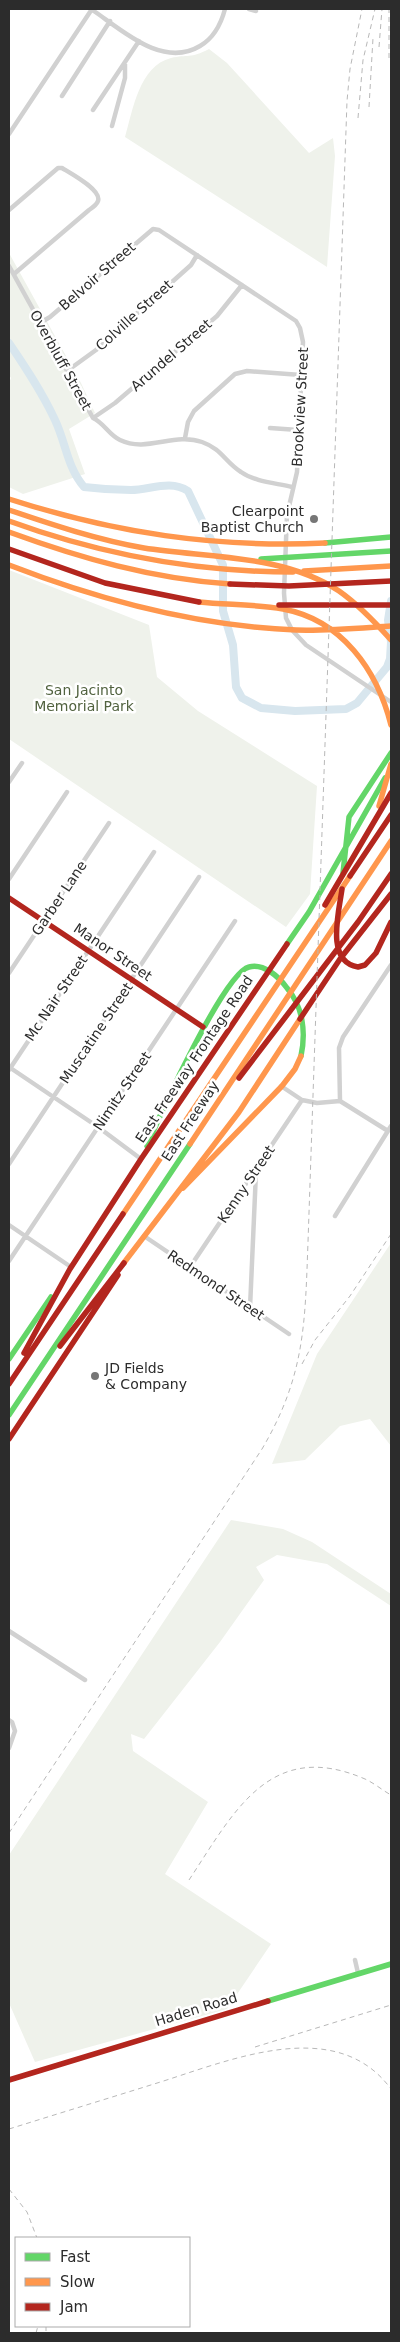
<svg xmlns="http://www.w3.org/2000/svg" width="400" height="2342" font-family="'DejaVu Sans',sans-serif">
	<rect width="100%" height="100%" fill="#fff"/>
	<path fill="#eff2eb" d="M209,49L227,63L309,153L333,138L335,156L327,267L125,137C133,110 139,66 171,58C188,54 190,59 209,49Z
		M9,253L81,383L95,413L69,429L85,474L23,494L9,487V383L11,378L9,375Z
		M9,570L149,625L157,677L198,711L317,786L310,894L286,927L9,739Z
		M391,1243V1446L370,1419L340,1426L305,1460L272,1464L317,1354Z
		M231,1520L283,1529L312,1542L391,1594V1606L327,1564L277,1555L256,1567L264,1580L220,1642L144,1739L131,1734L133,1751L208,1802L165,1874L271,1944L227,2009L35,2062L9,2003V1855Z"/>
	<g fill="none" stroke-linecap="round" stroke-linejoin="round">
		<path stroke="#d8e6ee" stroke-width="8" d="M9,343C26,368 42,392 55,420C66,443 67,467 84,487C100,489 115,490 131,490C150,490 170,479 188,491L223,565V611L233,645L236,687L242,698L261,708L295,711L346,709L357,703L387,667L390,659L391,642L388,620L391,601"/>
		<path stroke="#d1d1d1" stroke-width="4.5" d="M91,9C121,29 162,69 200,46C214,38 221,24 225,9
			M249,9L256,11
			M62,96L110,21
			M93,110L139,41
			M112,126L125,78V64
			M9,134L92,9
			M9,210L58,168H62C70,173 102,190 98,201C97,204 92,208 89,210L14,274
			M9,266L93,418C104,423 109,435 120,440C147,453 174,432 202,442C222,449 225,462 241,472C255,482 276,483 292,487
			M40,323L50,317L153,229L159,230L296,321L300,328L303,342L297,472L287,515L284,593L286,618L292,630L306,645L391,702
			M67,371L96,350L191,265L197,255
			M93,418L115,403L217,316L242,285
			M270,428L298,430
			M185,438L188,422L194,411L235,374L247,371L301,375
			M9,782L22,763
			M9,879L67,792
			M9,973L109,823
			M9,1067L98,1127L141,1159
			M9,1070L154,852
			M281,1086L302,1100L317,1103L340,1101L388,1131
			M340,1101L339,1048L343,1037L391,965
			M9,1164L199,877
			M335,1216L391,1126
			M9,1225L71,1267
			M144,1236L289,1334
			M9,1261L235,921
			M190,1267L302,1100
			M250,1308L256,1172
			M9,1631L85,1680
			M9,1720L12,1722L15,1731L9,1748
			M355,1960L358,1973"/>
		<path stroke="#63d668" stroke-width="5.5" d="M325,543L391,537
			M261,559L391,551
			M343,873L349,817L391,753
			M287,944L309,912L385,778
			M147,1146C159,1117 224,973 249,967C264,963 279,977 287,988C303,1007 306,1032 301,1056
			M9,1359L51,1297
			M9,1415L190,1144
			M268,2001L391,1964"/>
		<path stroke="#ff974d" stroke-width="5.5" d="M9,499C115,533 214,548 325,543
			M9,510C53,525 98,540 144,548C207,558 283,554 339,591C359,605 375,622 391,640
			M9,521C102,555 194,572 293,572
			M9,532C80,558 153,579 230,584
			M9,565C102,601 197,626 296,630C328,631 360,628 391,626
			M304,571L391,566
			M199,602C226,605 255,604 283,609C342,620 377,670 391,725
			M379,806L391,764
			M190,1144L391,841
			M183,1188L282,1086L295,1069L301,1056
			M123,1214L350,876
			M123,1264L239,1112L300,1019"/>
		<path stroke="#b3261e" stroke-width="5.5" d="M9,549L105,583L199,602
			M230,584L289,586L391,581
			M279,605H391
			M350,876L391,815
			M342,889C339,912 325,962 358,967L365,965L376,953L391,922
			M9,898L203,1027
			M325,905L391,793
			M300,1019L340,959L391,894
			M239,1078L358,922L391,874
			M70,1269L141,1159L287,944
			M60,1346L124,1263
			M24,1353L71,1267
			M9,1384L123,1214
			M9,1439L118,1275
			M9,2080L268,2001"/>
		<path stroke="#b8b8b8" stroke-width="1" stroke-dasharray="5 4" stroke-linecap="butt" d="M379,47L382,9
			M389,58V9
			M369,107L373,38
			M358,118L363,60L375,9
			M302,1364L315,1340L350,1296L391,1234
			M9,1833L262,1449C305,1376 305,1324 308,1242L347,101L350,69L362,9
			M189,1880C234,1812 270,1738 365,1779C374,1783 382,1790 391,1795
			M255,2047L391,2005
			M9,2129C57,2114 106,2099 154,2084C226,2062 335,2013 391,2089
			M9,2189L27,2212L37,2238
			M46,2326V2333
			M36,2333L38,2326"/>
	</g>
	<g fill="#767676" stroke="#fff" stroke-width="2">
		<circle cx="314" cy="519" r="5"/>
		<circle cx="95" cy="1376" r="5"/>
	</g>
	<g text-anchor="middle" stroke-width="5" stroke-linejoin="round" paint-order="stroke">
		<g font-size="14" fill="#2c2c2c" stroke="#fff">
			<text transform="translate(97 276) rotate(-41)" y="5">Belvoir Street</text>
			<text transform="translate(134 315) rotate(-42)" y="5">Colville Street</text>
			<text transform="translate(171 355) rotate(-41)" y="5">Arundel Street</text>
			<text transform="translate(61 360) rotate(61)" y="5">Overbluff Street</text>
			<text transform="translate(300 407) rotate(-87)" y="5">Brookview Street</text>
			<text transform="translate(59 898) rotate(-56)" y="5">Garber Lane</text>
			<text transform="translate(113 952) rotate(34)" y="5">Manor Street</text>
			<text transform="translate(56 998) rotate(-56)" y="5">Mc Nair Street</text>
			<text transform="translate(96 1033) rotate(-56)" y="5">Muscatine Street</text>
			<text transform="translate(194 1059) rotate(-56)" y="5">East Freeway Frontage Road</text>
			<text transform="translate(122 1091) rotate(-56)" y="5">Nimitz Street</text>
			<text transform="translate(190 1121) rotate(-57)" y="5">East Freeway</text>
			<text transform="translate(246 1184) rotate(-56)" y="5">Kenny Street</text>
			<text transform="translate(216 1285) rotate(34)" y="5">Redmond Street</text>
			<text transform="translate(196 2009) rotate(-17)" y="5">Haden Road</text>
		</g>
		<g font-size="14" fill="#2c2c2c" stroke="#fff" text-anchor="end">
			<text x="304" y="516">Clearpoint<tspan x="304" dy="16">Baptist Church</tspan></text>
			<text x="105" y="1373" text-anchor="start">JD Fields<tspan x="105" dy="16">&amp; Company</tspan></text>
		</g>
		<g font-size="14" fill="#51623f" stroke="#fff">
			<text x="84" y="695">San Jacinto<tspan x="84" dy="16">Memorial Park</tspan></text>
		</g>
	</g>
	<rect width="400" height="2342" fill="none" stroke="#2c2c2c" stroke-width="20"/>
	<rect x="15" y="2237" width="175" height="90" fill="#ffffff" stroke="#ababab"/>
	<rect x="25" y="2253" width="25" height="8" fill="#63d668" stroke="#ababab"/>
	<text x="60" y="2262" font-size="15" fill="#2c2c2c">Fast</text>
	<rect x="25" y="2278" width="25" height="8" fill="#ff974d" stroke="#ababab"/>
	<text x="60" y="2287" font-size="15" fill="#2c2c2c">Slow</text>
	<rect x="25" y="2303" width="25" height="8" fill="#b3261e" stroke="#ababab"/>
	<text x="60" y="2312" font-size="15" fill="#2c2c2c">Jam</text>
</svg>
